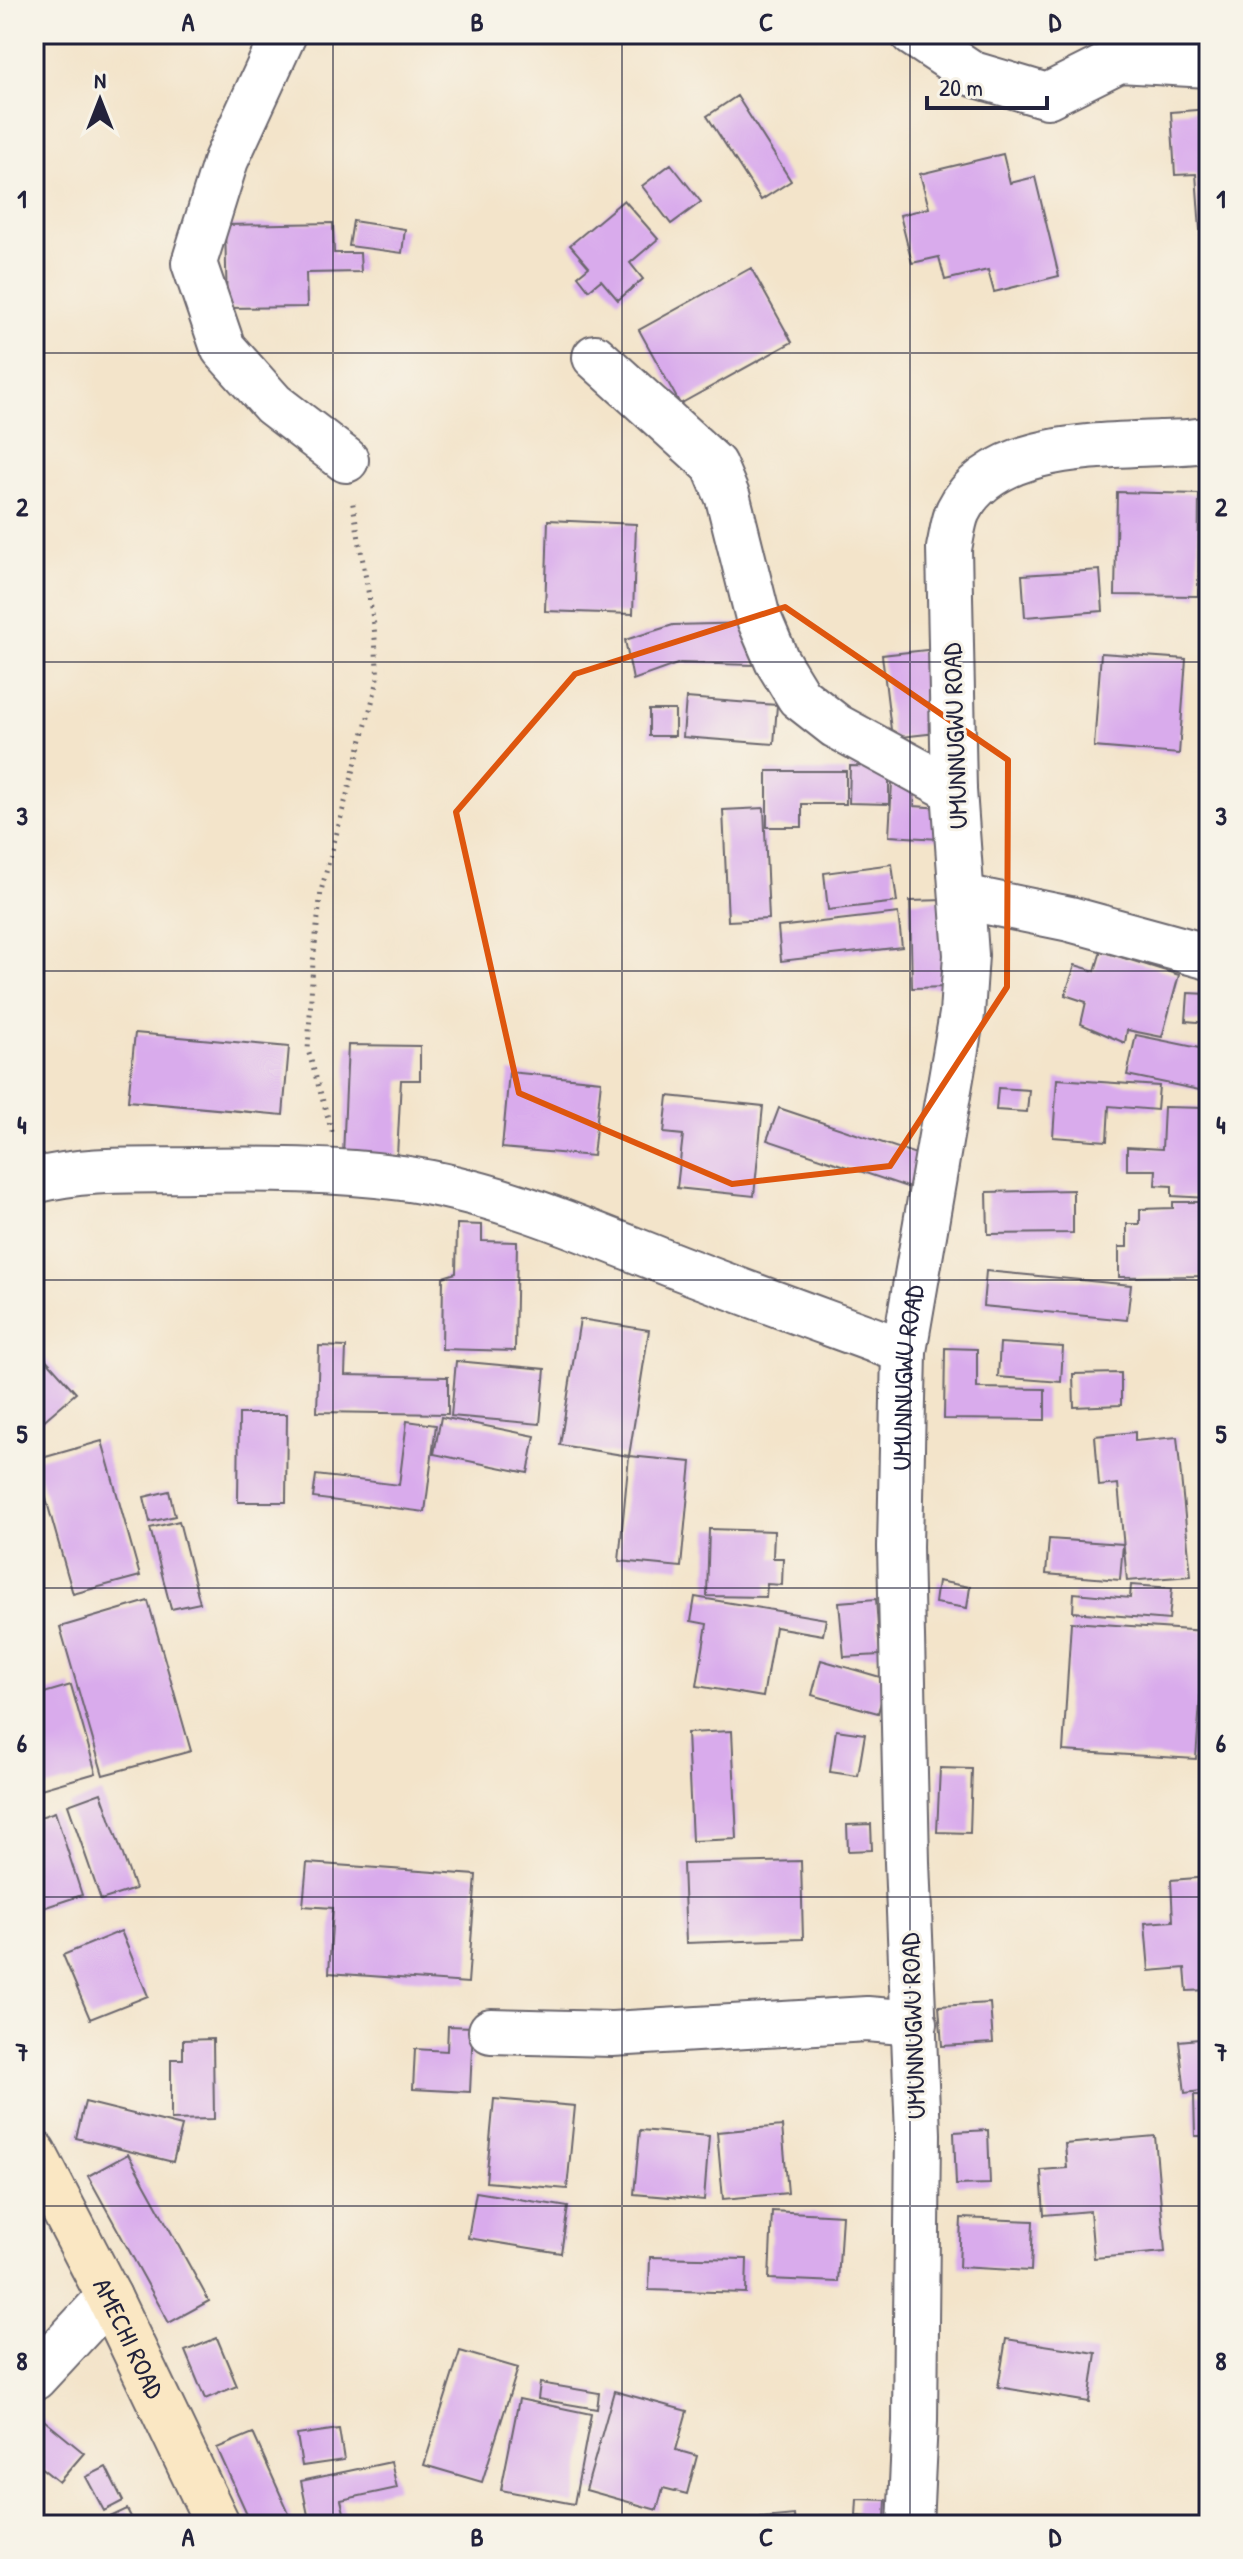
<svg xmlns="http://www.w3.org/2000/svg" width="1243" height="2559" font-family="'Patrick Hand',sans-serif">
	<rect width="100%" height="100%" fill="#f7f3e8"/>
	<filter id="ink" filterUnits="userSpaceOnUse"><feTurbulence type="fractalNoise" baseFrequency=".0125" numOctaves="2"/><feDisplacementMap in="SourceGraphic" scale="16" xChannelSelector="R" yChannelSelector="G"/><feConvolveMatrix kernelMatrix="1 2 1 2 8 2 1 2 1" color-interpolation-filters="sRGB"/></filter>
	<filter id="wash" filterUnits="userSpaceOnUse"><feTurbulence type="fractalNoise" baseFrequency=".006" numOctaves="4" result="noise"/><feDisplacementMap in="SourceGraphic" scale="32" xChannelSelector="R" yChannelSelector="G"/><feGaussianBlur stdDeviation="1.8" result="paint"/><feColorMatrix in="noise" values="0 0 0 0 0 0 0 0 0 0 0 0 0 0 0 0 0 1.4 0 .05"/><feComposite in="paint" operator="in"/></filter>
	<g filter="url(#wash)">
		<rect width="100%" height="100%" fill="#f3e4ca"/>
		<g id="blocks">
			<path fill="#d9abec" d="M737,96L791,181L761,200L707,116Z
				M1209,109V230H1200L1196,174L1175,175L1171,112Z
				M1003,154L1010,183L1035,177L1059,276L994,292L988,270L945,280L939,257L912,263L900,215L929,208L920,174Z
				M671,164L701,202L671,224L642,186Z
				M624,200L658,239L630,263L643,279L618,300L601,280L589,290L578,276L589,267L570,245Z
				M353,221L405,229L402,253L349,246Z
				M333,223L334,253H360L361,272L306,273L307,307L227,308L225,225Z
				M751,268L792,342L680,404L639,330Z
				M1117,492L1199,494L1198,596L1115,595Z
				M548,520L636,524L633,614L545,611Z
				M1100,570L1103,611L1025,617L1022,575Z
				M753,623L755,665L680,663L633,680L625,640L673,625Z
				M935,649L945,732L892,738L882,655Z
				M1101,653L1186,659L1179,754L1094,747Z
				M686,698L777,705L774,744L683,737Z
				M649,710H675V736H649Z
				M850,766L889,767V804L849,803Z
				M767,771H846V804H802V827H767Z
				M892,782L915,783L914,806L942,808L940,839L889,836Z
				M764,808L769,919L728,921L723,810Z
				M892,864L897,902L828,910L824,873Z
				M945,900L948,987L912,988L910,901Z
				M898,913L902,947L781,961L778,927Z
				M1101,951L1179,975L1162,1037L1127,1030L1125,1043L1081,1024L1086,1002L1065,995L1075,965L1095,971Z
				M1188,993L1209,994V1023L1186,1021Z
				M135,1033L289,1047L283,1115L128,1101Z
				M1136,1035L1209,1050V1092L1127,1075Z
				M348,1045L420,1046V1080H401L397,1156L343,1155Z
				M509,1072L601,1081L593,1156L502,1148Z
				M1057,1079L1159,1086L1157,1110L1109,1106L1107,1141L1053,1137Z
				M998,1088L1029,1090L1027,1112L996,1110Z
				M668,1096L763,1106L754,1196L677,1188L683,1135L664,1133Z
				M1164,1107L1204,1108L1203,1117H1209V1198L1172,1196V1186L1155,1185L1156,1170H1127V1147L1162,1149Z
				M779,1108L922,1156L910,1188L767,1140Z
				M1073,1190V1233L988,1234L987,1192Z
				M1173,1202H1209V1276L1119,1277V1247H1127V1224H1140V1209L1173,1208Z
				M457,1224L482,1225V1241L517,1242L515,1351L442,1349L443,1277L456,1273Z
				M986,1271L1131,1285L1127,1320L983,1306Z
				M580,1319L649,1330L629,1456L560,1445Z
				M1000,1343L1063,1347L1061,1382L998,1377Z
				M319,1346L346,1347L345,1375L448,1377V1414L317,1412Z
				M945,1348L977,1349V1388L1045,1389V1420L944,1419Z
				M42,1355L76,1393L34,1429V1362Z
				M456,1361L545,1369L540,1424L451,1416Z
				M1121,1373V1405L1074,1407L1073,1374Z
				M239,1414H287L286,1502H238Z
				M441,1417L535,1436L528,1473L434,1454Z
				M407,1421L436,1425L425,1512L313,1498L316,1475L399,1485Z
				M1135,1432V1441L1177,1437L1191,1576L1127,1581L1118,1484L1099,1486L1095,1436Z
				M102,1441L140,1576L73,1594L35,1460Z
				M629,1456L691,1462L681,1567L619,1561Z
				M169,1491L175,1516L150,1522L144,1497Z
				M179,1521L200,1603L171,1609L150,1528Z
				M709,1529L774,1531L773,1558H783L782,1585L767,1584L766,1597L707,1596Z
				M1049,1539L1123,1544L1120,1580L1046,1574Z
				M938,1581L970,1587L967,1608L935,1603Z
				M1131,1585L1172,1588L1169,1620L1073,1612L1074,1593L1130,1598Z
				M695,1597L826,1619L823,1635L775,1627L763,1697L697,1686L707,1624L691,1621Z
				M876,1599L880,1655L844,1657L839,1602Z
				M148,1601L191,1751L103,1775L60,1627Z
				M1071,1622L1205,1631L1196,1759L1063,1751Z
				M821,1660L887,1679L878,1713L812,1695Z
				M71,1685L96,1773L34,1791V1696Z
				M836,1730L865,1734L858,1776L830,1772Z
				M732,1731L737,1839L692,1841L687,1733Z
				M940,1768L972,1769L970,1833L937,1832Z
				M101,1793L135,1889L101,1900L68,1805Z
				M55,1812L82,1895L37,1910L34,1900V1819Z
				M871,1824L872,1850L848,1851L847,1825Z
				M801,1861L803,1939L686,1943L683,1864Z
				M307,1863L476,1875L468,1983L329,1973L333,1908L303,1906Z
				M1209,1877V1990L1187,1991L1185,1968L1149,1971L1145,1923L1173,1921L1171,1880Z
				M121,1931L148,1996L90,2019L63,1955Z
				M990,2003L993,2043L942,2046L939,2006Z
				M448,2026L473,2027L470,2092L413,2089L415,2049L447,2051Z
				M1209,2038V2090L1185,2093L1179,2041Z
				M213,2039L214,2119L171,2120V2059H183V2040Z
				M1194,2095H1209V2136H1195Z
				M494,2099L575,2106L567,2189L486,2182Z
				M85,2102L182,2126L173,2162L76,2138Z
				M782,2126L788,2193L723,2199L717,2132Z
				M640,2130L709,2136L704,2200L634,2194Z
				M988,2130L990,2184L956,2185L954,2132Z
				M1155,2136L1165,2252L1094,2258L1090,2211L1044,2215L1041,2170L1067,2168L1065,2144Z
				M128,2154L209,2301L169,2323L88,2176Z
				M476,2192L568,2207L561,2253L468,2238Z
				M772,2211L842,2215L838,2282L769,2279Z
				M961,2218L1033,2221L1031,2271L959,2267Z
				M650,2257L747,2259L746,2293L649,2290Z
				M217,2338L237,2386L205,2399L185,2351Z
				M1006,2339L1096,2353L1089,2402L998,2387Z
				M460,2351L518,2368L482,2482L424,2465Z
				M540,2383L599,2393L597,2409L538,2399Z
				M614,2391L687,2411L676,2450L697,2456L687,2494L663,2488L657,2510L586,2490Z
				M519,2399L591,2414L574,2504L501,2490Z
				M40,2417L84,2453L59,2482L34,2462V2424Z
				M339,2429L344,2460L302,2466L297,2435Z
				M253,2433L294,2525H252L217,2448Z
				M391,2462L397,2488L341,2500L347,2525H310L301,2481Z
				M106,2467L123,2501L104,2511L86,2477Z
				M857,2499L886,2500L885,2518L856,2516Z
				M127,2509L135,2525H112L108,2518Z
				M794,2515L795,2525H722L721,2522Z"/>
		</g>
	</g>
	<g filter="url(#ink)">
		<use href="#blocks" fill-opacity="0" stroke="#6b666d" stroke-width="2"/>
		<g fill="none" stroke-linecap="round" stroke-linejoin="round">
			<defs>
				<g id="minor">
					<path d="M284,34L226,160L194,263L223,348L273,404L346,460"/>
					<path d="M913,34L973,74L1047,96L1119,60L1209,65"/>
					<path d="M595,357L714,465L728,498L757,614L777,661L799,697L836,726L954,790"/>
					<path d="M963,897L1070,919L1209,957"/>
					<path d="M34,1181C86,1167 142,1171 196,1170C265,1169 334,1169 402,1178C493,1191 576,1227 660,1260C741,1292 823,1321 904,1351"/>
					<path d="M491,2031L612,2034L867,2019L915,2023"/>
					<path d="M34,2378L109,2297"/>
					<path id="s1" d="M910,2525L915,2421L918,2134L907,1862L900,1547L904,1351L962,1014L966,955L954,790L949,548C952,536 953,522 958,511C991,444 1095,446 1160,443C1176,442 1193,443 1209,439"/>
				</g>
				<g id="secondary">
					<path id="s2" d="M34,2153L109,2297L218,2525"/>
				</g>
			</defs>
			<use href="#minor" stroke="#6b666d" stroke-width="48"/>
			<use href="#secondary" stroke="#6b666d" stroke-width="48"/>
			<path stroke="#6b666d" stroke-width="5" stroke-dasharray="2 6" stroke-linecap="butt" d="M332,1132L308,1050L313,962L321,891L378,680L374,625L352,499"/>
			<use href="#minor" stroke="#fff" stroke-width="44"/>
			<use href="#secondary" stroke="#fae7c3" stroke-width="44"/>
		</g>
	</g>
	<path fill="none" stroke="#de560e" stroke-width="6" stroke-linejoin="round" d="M785,607L1008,760L1007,987L890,1166L732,1184L519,1093L456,812L575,674Z"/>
	<path fill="none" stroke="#22223b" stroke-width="2" stroke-opacity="0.55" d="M333,34V2525M622,34V2525M910,34V2525M34,353H1209M34,662H1209M34,971H1209M34,1280H1209M34,1588H1209M34,1897H1209M34,2206H1209"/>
	<g text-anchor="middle" stroke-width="6" stroke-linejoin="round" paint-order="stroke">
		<g font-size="26" fill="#22223b" stroke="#f7f3e8">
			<text transform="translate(955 736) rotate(-92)" y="9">UMUNNUGWU ROAD</text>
			<text dy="9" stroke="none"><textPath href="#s1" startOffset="1148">UMUNNUGWU ROAD</textPath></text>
			<text transform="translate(913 2026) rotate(-92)" y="9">UMUNNUGWU ROAD</text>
			<text dy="9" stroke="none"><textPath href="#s2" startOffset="208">AMECHI ROAD</textPath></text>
		</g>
	</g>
	<rect width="1243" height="2559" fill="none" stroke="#f7f3e8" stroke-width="88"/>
	<g transform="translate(100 100)" stroke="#f7f3e8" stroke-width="6" paint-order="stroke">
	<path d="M0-6L14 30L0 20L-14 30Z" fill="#22223b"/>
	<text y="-12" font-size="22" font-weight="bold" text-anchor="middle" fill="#22223b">N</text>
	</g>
	<path d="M927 96v12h120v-12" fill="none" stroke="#22223b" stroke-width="4"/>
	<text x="939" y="96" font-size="24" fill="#22223b" stroke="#f7f3e8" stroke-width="6" paint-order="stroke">20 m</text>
	<rect x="44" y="44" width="1155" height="2471" fill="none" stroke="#22223b" stroke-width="3"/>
	<g font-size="26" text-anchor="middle" font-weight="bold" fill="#22223b">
		<text x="188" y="31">A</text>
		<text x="477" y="31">B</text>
		<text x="766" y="31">C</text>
		<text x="1055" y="31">D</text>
		<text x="22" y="208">1</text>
		<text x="1221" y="208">1</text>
		<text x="22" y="516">2</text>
		<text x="1221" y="516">2</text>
		<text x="22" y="825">3</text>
		<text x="1221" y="825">3</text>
		<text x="22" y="1134">4</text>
		<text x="1221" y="1134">4</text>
		<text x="22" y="1443">5</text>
		<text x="1221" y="1443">5</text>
		<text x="22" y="1752">6</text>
		<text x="1221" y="1752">6</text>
		<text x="22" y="2061">7</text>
		<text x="1221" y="2061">7</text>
		<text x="22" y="2370">8</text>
		<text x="1221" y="2370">8</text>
		<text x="188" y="2546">A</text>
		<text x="477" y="2546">B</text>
		<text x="766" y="2546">C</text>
		<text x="1055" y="2546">D</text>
	</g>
</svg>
